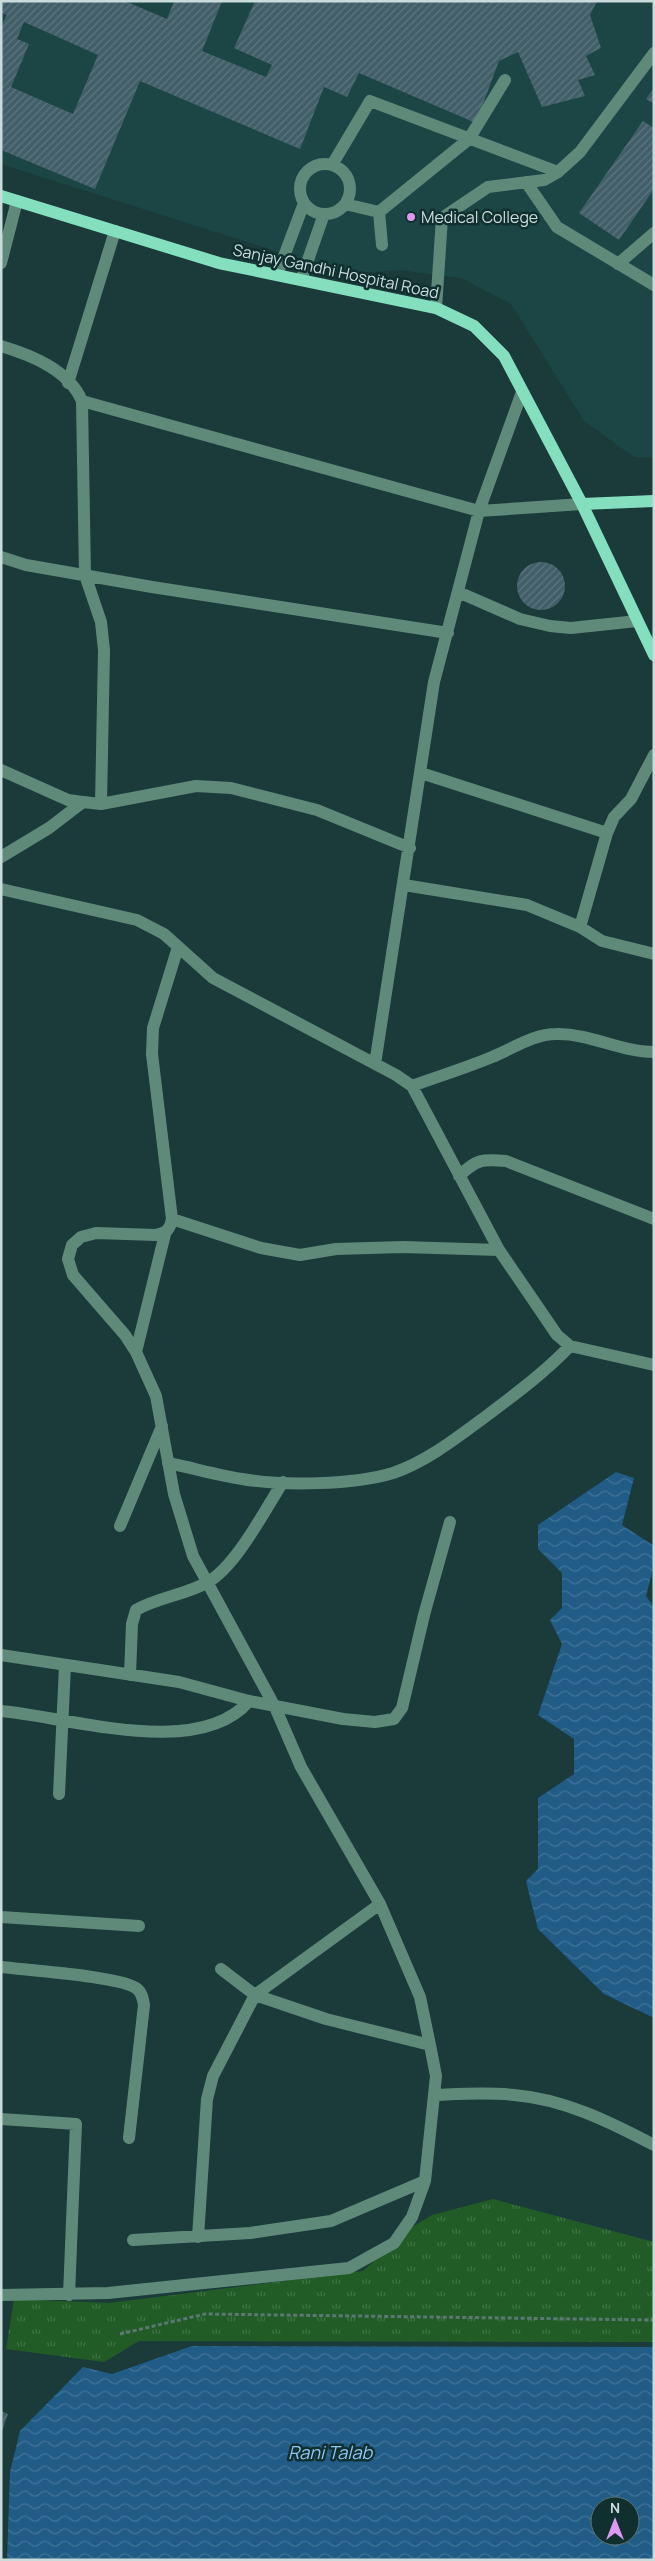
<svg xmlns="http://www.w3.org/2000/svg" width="655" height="2561" font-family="Manrope,sans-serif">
	<defs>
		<pattern id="park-tufts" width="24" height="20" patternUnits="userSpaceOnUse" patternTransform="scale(1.25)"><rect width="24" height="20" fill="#215c26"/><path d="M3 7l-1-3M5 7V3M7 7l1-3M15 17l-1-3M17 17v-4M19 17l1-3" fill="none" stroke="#407345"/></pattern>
		<pattern id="water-waves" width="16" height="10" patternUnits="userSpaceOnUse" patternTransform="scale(1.25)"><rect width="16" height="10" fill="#215c87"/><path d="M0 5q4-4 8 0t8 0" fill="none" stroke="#407397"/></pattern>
		<pattern id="building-hatch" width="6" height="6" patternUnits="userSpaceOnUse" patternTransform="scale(1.25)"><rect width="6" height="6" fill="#425f69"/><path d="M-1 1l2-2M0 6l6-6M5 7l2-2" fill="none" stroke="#5c757e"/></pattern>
	</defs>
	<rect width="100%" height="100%" fill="#1b3a3a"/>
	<path fill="#1c4646" d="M1,1H654V458L634,457L584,421L511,304L461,278L399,270L348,274L1,164Z"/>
	<path fill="url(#park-tufts)" d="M493,2199L654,2242V2342L139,2341L104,2362L6,2349L14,2299L109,2303L363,2271L409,2229L432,2215Z"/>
	<path fill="url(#water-waves)" fill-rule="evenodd" d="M616,1472L634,1478L622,1525L654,1546V1565L646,1596L654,1607V2018L604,1994L538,1929L526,1881L538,1869V1798L574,1774V1739L538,1715L562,1644L550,1620L562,1608V1573L538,1549V1525Z
		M192,2346L654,2347V2560H7L10,2472L20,2431L83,2367L112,2374ZM600,2506H630V2536H600Z"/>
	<path fill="url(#building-hatch)" fill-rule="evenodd" d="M1,1H125L167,19L174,1H222L202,51L266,77L272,65L234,48L255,1H597L590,15L601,48L586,56L595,75L578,80L585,96L542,107L518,52L499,61L476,123L359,73L347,97L324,87L300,149L140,81L95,189L1,150V26L7,15L1,13ZM24,22L98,55L73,114L11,87L29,44L17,39Z
		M654,88V104L646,99Z
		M643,121L654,128V189L619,240L579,213Z
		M517 586a24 24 0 1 1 48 0a24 24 0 1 1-48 0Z
		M1,2411L8,2414L2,2431H1Z"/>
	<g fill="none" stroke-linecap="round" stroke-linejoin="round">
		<path stroke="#5c7776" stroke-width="3" stroke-dasharray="4 2.5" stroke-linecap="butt" d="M120,2334L205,2314L654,2320"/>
		<path stroke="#5f8a7a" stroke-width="12" d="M300 189a25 25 0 1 1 50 0a25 25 0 1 1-50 0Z
			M332,165L370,101L558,172
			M526,182L557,227L654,285
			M345,204L379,212L469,139L505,80
			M379,212L382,245
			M1,263L17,201
			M618,264L654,233
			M277,275L304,203
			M301,280L324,214
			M436,308L442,218L488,187L544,180L558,172L580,152L654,53
			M1,346C31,355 69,370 82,401L479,511L582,504
			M68,383L115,231
			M82,401L85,575L101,622L104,650L101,804
			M1,557L26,565L152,587L448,633
			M458,592L520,619L550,626L571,628L637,621
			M1,770L68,800L83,802L101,804L196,786L231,788L317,810L410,848
			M421,773L607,833
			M1,857L49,828L83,802
			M404,885L527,905L580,927L607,833L614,817L631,799L654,755
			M1,889L137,920L164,934L213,978L396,1075L412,1086L499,1250L557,1335L570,1346L654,1365
			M580,927L602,941L654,954
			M178,947L153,1028L152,1054L172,1219C170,1229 167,1233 156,1235L96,1233L81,1237L72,1245L68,1259L73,1275L125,1335L136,1352L156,1396L174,1494L193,1556L275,1707L301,1767L380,1904L420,1997L430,2045
			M375,1064L434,682L479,511L522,392
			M412,1086C439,1076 466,1068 492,1057C512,1049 534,1034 556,1034C590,1033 620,1052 654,1052
			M459,1176C477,1159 482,1159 506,1161L654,1219
			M172,1219L261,1248L300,1255L336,1249L403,1247L499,1250
			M136,1352L165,1234
			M168,1463C193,1468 217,1475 242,1479C282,1486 354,1485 393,1473C428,1461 459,1436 489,1414C518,1392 545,1372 570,1346
			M120,1526L162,1426
			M1,1655L179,1682L249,1701L343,1719L375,1722L394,1719L402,1708L424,1615L450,1522
			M130,1675L132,1624L136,1610C158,1597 186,1595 208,1582C237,1565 264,1511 283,1482
			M1,1711C69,1717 199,1760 249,1701
			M59,1794L65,1666
			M1,1917L139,1926
			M1,1967C26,1970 119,1976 136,1988C142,1992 143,1999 144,2005L129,2138
			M434,2095C460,2094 488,2092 514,2095C564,2099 610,2122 654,2145
			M1,2119L76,2124L69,2295
			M198,2237L207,2099L213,2076L255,1995L380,1904
			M133,2240L250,2233L331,2221L425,2181
			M1,2295L108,2293L349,2268L394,2243L412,2217L425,2181L436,2076L430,2045L326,2019L255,1995L221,1969"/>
		<path stroke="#84dfbf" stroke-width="12" d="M1,196L219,263L436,308L474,326L504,356L582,504L654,655
			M582,504L654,501"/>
	</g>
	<circle fill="#df98f2" stroke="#103030" stroke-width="2" cx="411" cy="217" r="5"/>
	<g text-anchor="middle" stroke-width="5" stroke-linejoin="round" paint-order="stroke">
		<g font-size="16" fill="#c9dbda" stroke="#103030" text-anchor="start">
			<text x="421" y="223">Medical College</text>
		</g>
		<g font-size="16" fill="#c9dbda" stroke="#103030">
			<text transform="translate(336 271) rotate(12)" y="6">Sanjay Gandhi Hospital Road</text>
		</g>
		<g font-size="18" font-style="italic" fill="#8dc5f4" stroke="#103030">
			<text x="330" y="2459">Rani Talab</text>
		</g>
	</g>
	<rect width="655" height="2561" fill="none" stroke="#c9dbda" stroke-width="5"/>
	<g transform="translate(615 2521)"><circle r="24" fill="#103030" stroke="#5a7474"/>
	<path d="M0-4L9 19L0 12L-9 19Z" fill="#df98f2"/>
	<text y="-8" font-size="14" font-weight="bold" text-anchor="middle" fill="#c9dbda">N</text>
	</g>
</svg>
